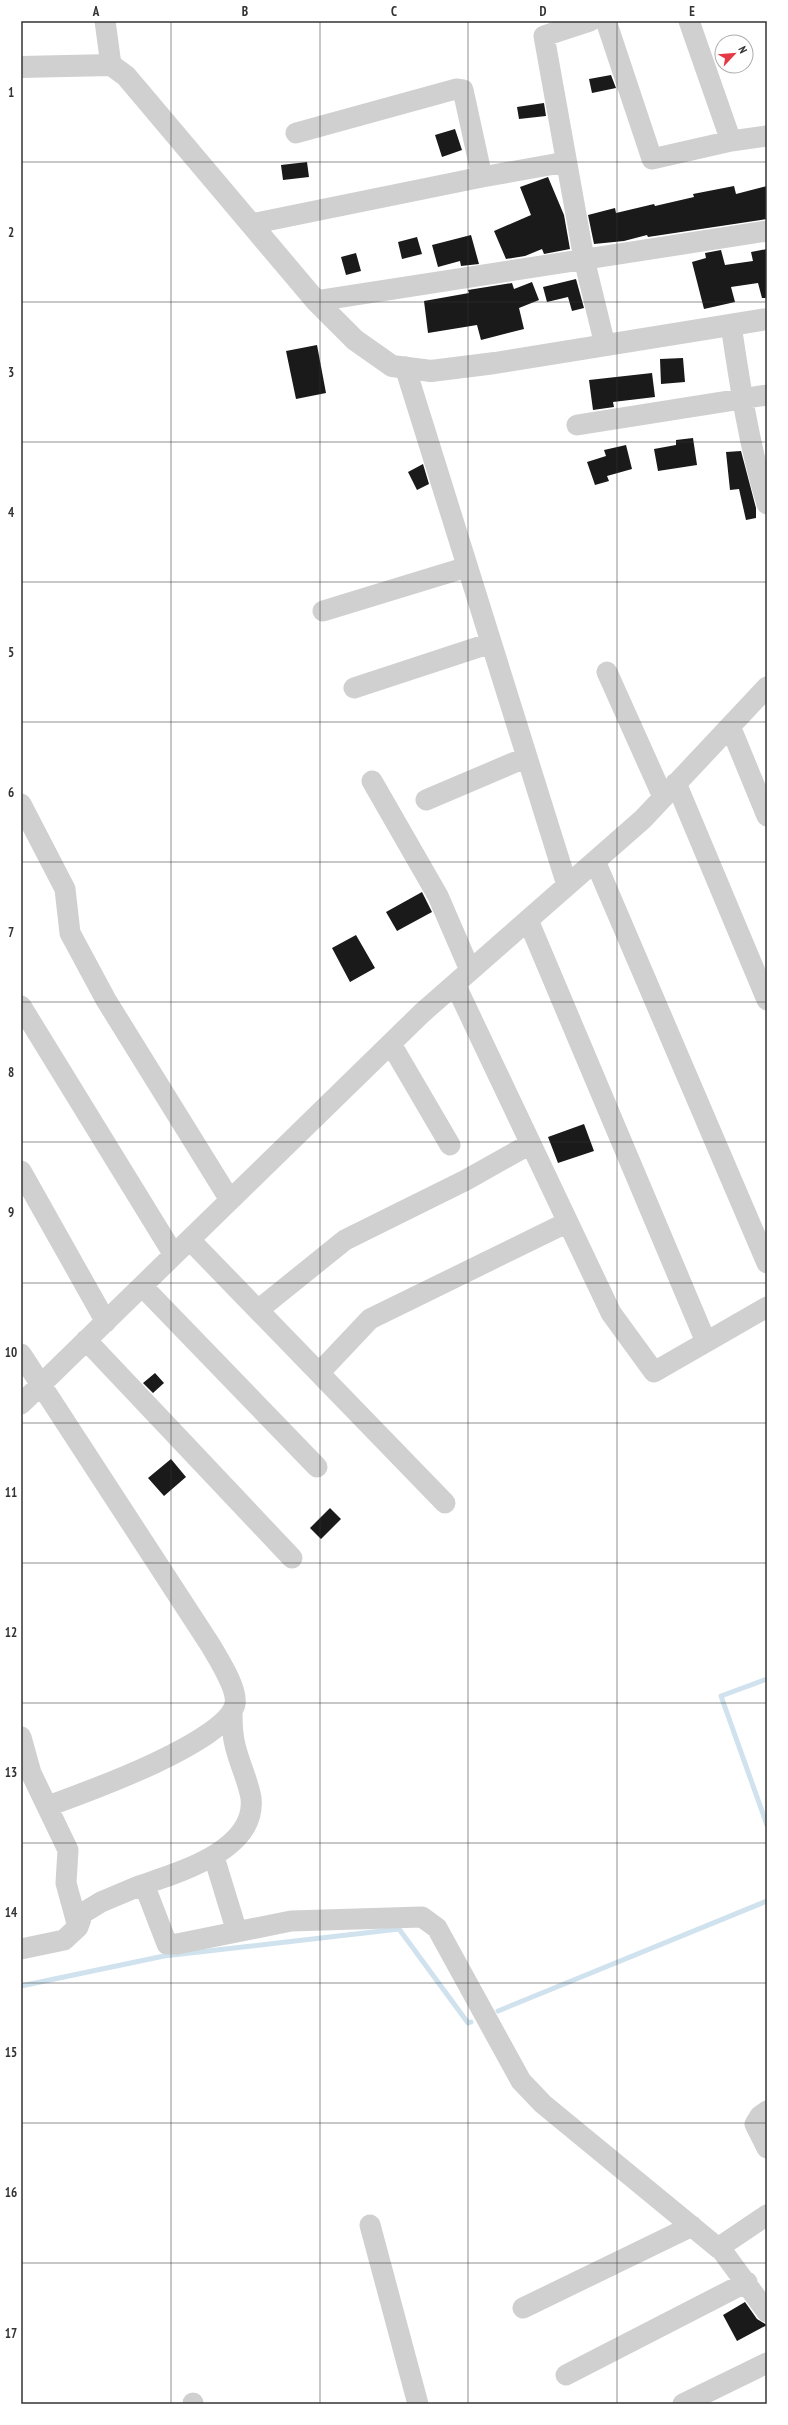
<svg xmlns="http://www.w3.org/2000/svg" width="788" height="2425" font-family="'PT Sans Narrow',sans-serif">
	<rect width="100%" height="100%" fill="#fff"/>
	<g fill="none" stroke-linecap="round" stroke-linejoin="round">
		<path stroke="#cfe2ee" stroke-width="5" d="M767,1679L721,1696L767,1825
			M21,1986L164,1956L399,1929L468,2023L471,2022
			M498,2011L767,1901"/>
	</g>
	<path fill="#1a1a1a" d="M611,75L616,88L592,93L589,79Z
		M544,103L546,116L519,119L517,107Z
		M455,129L462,150L442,157L435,135Z
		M307,162L309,177L283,180L281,165Z
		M548,177L564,215L570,249L544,254L542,249L525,256L506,259L494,231L531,215L520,187Z
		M734,186L736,194L767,186V219L648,237L647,235L624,241L594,244L588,215L615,208L616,213L654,204L655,206L694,197L693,194Z
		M471,235L479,264L461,266L460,261L438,267L432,245Z
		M417,237L422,254L402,259L398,242Z
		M767,249V298H762L758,283L731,287L735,302L704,309L692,262L706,258L705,253L721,250L725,265L753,261L751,252Z
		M356,253L361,271L346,275L341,257Z
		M576,279L584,308L572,311L568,297L547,302L543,287Z
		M532,282L539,300L519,308L524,329L481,340L477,325L428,333L424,301L469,293L468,290L512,283L514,289Z
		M317,345L326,393L296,399L286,351Z
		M683,358L685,382L661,384L660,359Z
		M652,373L655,397L613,402L614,407L593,410L589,380Z
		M693,438L697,465L658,471L654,449L676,445V440Z
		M626,445L632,469L607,476L609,481L595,485L587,462L606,456L604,450Z
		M741,451L756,508V518L746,520L739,489L730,490L726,452Z
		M423,464L429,484L417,490L408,472Z
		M422,892L432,912L397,931L386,912Z
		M356,935L375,968L350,982L332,948Z
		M584,1124L594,1151L558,1163L548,1137Z
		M155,1373L164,1383L153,1393L143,1383Z
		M171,1459L186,1477L164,1496L148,1478Z
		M330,1508L341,1519L321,1539L310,1528Z
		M745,2302L757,2319L767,2325L737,2341L723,2315Z"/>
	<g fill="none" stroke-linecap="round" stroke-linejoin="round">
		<path stroke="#d0d0d0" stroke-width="21" d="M105,21L111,65
			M590,21L544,36L584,259L605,345
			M606,21L652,159L731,141L767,136
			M689,21L731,141
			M296,133L456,89L463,90L482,177
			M251,224L482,177L566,162
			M316,301L767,231
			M731,325C740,385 749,446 767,504
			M405,367L567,885
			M577,425L767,395
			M323,611L467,567
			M607,672L663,797
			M354,688L491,643
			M730,726L767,816
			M372,781L438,896L470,970
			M676,783L767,1000
			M426,800L527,757
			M21,804L65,889L70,933L106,1000L230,1200
			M595,861L767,1263
			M528,920L706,1342
			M455,984L611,1313L654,1372L767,1307
			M21,1006L174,1255
			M391,1044L450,1145
			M21,1171L106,1322
			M190,1240L445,1503
			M142,1286L317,1467
			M258,1310L345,1240L466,1180L530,1144
			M86,1340L292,1558
			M21,1354L211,1646C219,1660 238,1689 235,1704C227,1742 84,1793 48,1806
			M319,1373L370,1319L568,1222
			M21,1404L422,1013L643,819L767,687
			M21,1737L31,1773L68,1850L66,1883L78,1927
			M214,1857L237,1932
			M139,1886C176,1873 257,1851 251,1798C248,1780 239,1763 235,1745C232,1734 232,1723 232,1712
			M21,1949L64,1940L78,1927L83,1913L101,1902L139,1886L147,1892L167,1944H177L291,1921L422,1917L437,1928L521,2081L543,2104L723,2252L767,2312
			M767,2111L760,2116L755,2124L767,2148
			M370,2225L418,2404
			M718,2248L767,2215
			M523,2308L692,2226
			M566,2375L747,2282
			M193,2403V2404
			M683,2404L767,2363"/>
		<path stroke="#d0d0d0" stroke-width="22" d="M21,67L111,65L126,76L316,301L355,340L392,366L431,371L495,363L767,319"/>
	</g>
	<path fill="none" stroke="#333" stroke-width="1" stroke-opacity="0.55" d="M171,21V2404M320,21V2404M468,21V2404M617,21V2404M21,162H767M21,302H767M21,442H767M21,582H767M21,722H767M21,862H767M21,1002H767M21,1142H767M21,1283H767M21,1423H767M21,1563H767M21,1703H767M21,1843H767M21,1983H767M21,2123H767M21,2263H767"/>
	<rect width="788" height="2425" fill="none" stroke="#ffffff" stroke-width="44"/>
	<g transform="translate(734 54) rotate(64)"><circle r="19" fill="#ffffff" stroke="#adadad"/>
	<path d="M0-3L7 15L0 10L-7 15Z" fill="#e63946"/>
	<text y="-6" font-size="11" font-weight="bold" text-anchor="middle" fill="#333333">N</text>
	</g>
	<rect x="22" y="22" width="744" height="2381" fill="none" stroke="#333" stroke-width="1.5"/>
	<g font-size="13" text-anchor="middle" font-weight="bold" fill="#333">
		<text x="96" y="16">A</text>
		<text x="245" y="16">B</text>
		<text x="394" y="16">C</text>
		<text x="543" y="16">D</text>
		<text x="692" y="16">E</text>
		<text x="11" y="97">1</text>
		<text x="11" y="237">2</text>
		<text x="11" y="377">3</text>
		<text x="11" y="517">4</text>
		<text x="11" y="657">5</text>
		<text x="11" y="797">6</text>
		<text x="11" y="937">7</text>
		<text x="11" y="1077">8</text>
		<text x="11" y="1217">9</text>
		<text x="11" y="1357">10</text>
		<text x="11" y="1497">11</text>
		<text x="11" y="1637">12</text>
		<text x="11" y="1777">13</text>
		<text x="11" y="1917">14</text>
		<text x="11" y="2057">15</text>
		<text x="11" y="2197">16</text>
		<text x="11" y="2338">17</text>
	</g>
</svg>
